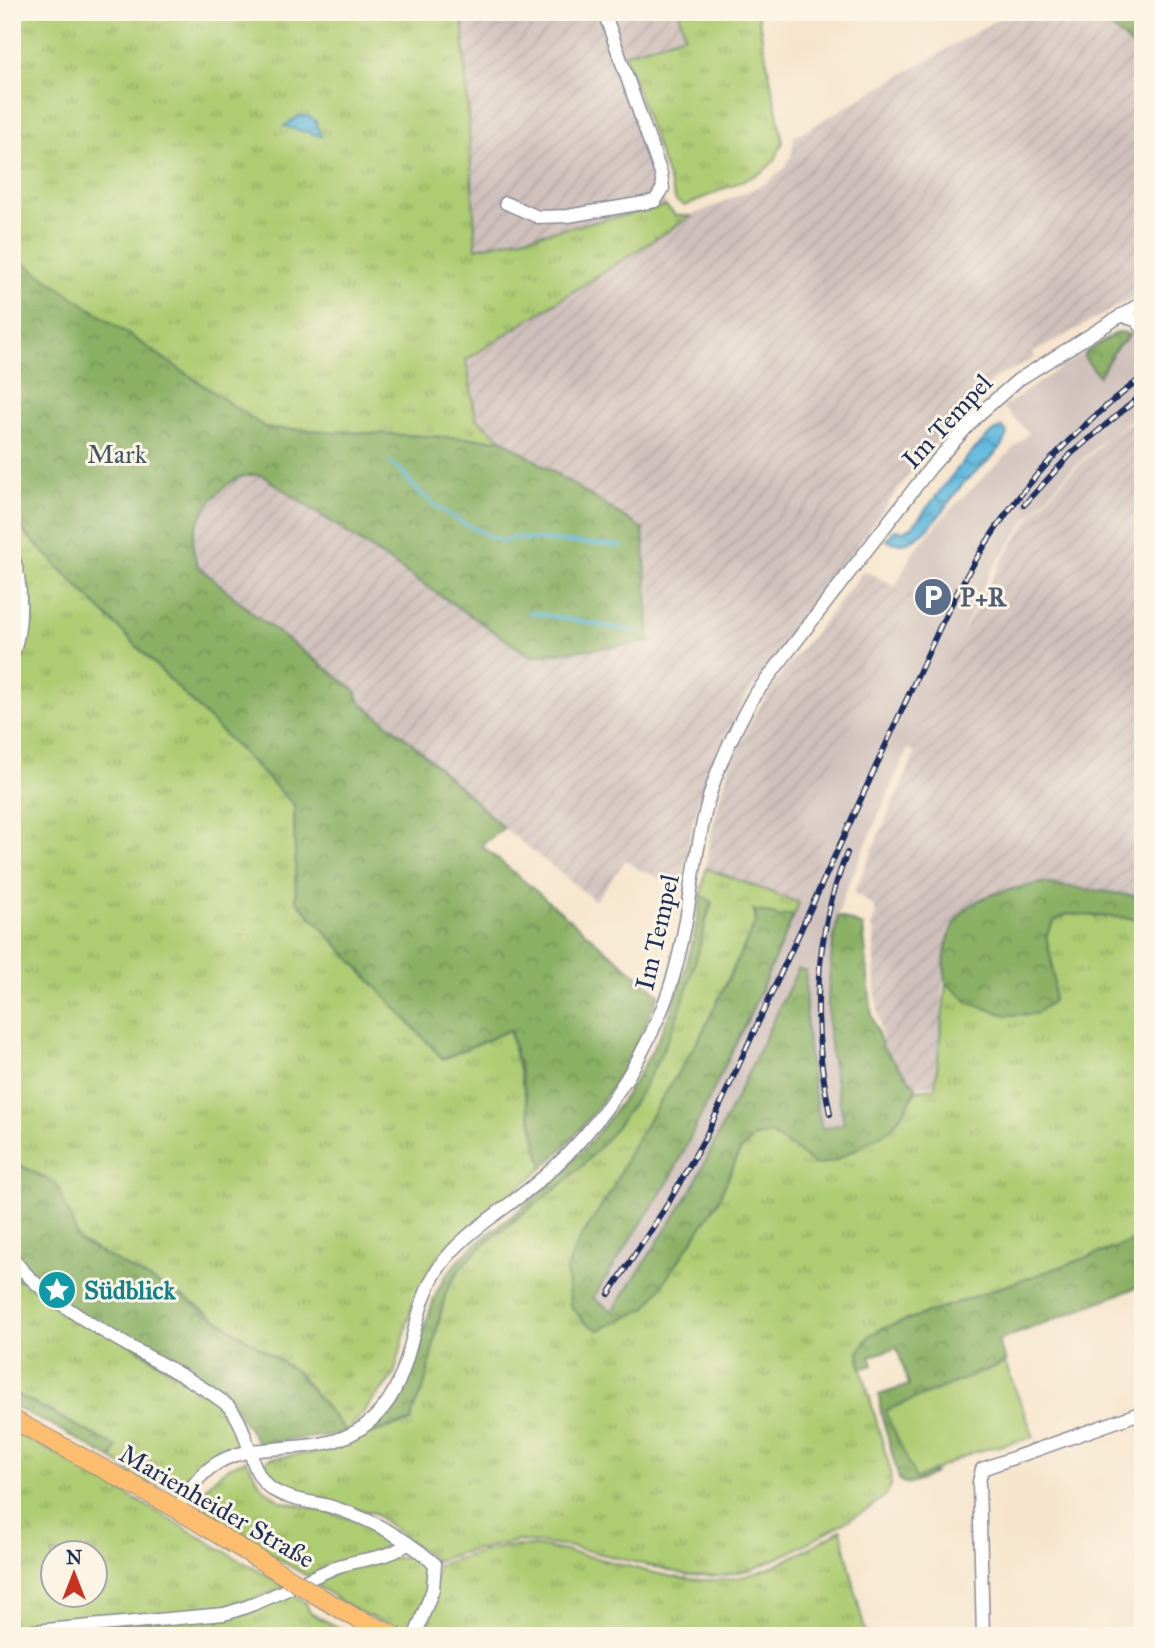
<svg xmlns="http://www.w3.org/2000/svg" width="1155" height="1648" font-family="'IM FELL Great Primer',serif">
	<defs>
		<pattern id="industrial-furrows" width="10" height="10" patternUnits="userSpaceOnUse" patternTransform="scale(1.75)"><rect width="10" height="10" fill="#cfc0bb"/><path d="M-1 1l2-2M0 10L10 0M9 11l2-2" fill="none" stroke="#b1a5a3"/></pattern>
		<pattern id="grass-tufts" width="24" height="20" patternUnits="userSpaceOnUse" patternTransform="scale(1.75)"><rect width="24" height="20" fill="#aecc72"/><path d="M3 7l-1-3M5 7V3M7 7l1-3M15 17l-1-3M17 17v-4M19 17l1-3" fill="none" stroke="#8da661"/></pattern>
		<pattern id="forest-crowns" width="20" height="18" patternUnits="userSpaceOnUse" patternTransform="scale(1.75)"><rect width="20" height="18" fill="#8ab064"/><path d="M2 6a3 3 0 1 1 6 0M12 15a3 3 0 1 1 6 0" fill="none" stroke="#709056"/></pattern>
		<pattern id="water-waves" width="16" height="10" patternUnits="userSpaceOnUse" patternTransform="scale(1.75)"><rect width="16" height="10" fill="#60b9de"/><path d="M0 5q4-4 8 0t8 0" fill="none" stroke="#4e97b7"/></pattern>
	</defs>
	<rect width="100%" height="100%" fill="#fcf5e5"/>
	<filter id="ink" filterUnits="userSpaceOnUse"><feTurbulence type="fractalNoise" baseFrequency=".0143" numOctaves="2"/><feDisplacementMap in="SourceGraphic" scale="14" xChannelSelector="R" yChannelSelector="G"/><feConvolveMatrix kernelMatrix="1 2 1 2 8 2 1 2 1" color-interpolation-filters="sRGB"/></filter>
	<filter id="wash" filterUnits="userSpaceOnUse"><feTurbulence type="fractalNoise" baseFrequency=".00686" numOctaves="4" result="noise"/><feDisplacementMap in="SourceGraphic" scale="28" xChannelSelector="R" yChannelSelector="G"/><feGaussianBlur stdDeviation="1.57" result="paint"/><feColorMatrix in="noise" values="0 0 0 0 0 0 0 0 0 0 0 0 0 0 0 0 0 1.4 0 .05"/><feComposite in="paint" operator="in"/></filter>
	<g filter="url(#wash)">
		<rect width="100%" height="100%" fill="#f6e5cc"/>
		<path fill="url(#industrial-furrows)" d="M462,12H679L686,35L612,57L666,206L476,248Z
			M1011,12H1094L1143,55V292L1033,353L1035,358L995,378L915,466L743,701L719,748L696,809L682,882L665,880L640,870L626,860L595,901L504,828L411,742L360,702L355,690L256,616L198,565L193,554V541L204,514L219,493L233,482L244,475H257L268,480L530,656L649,642L643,528L503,440L476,418L465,360L691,216L767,183L785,168L792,154L794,137Z
			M1143,414V894L945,947L940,1038L934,1085L916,1087L883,1048L875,988L874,931L871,926L876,914L874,907L854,892L915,753L902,745L1001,562L1035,512L1066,478L1112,434Z
			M864,571L914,594L803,826L828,840L794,915L766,903L702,887L711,834L730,764L756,713L777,680Z"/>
		<path fill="#cfc0bb" d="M1125,330L1134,336L1143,348V410L1099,444L1068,473L1028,518L991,571L911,741L843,897L834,935L828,1017L831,1052L844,1124L822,1129L808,1061L798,969L691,1191L612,1311L593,1298L670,1179L696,1129L748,1019L828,840L803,826L913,594L896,585L913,552L950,510L1029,433L1003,407L1115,331Z"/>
		<path fill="url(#grass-tufts)" stroke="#647e68" stroke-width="2" fill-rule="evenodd" d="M12,12H462L476,248L666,206L675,215L691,216L466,360L476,418L503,440L266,428L12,255Z
			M679,12H757L783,142L775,160L763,172L685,206L676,201L624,54L685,35Z
			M12,520L294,805L296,900L443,1059L509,1029L543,1168L451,1243L437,1258L413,1302L394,1375L346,1433L297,1372L185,1298L79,1241L12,1161V665L20,643L18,564L12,543Z
			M706,868L799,903L794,915L780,916L754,910L756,922L699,1039L633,1145L612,1190L579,1241L599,1330L716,1205L740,1151L754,1137L771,1134L793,1148L834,1161C864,1143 900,1121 917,1090L935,1088L946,983L970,1003L1006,1015L1053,968L1046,936L1054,921L1067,914L1143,919V1238L881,1329C867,1337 860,1344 859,1360L890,1469L891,1487L886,1495L870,1508L789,1553L753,1569L721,1576L688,1575L572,1547L517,1541L460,1553L436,1561L374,1513L324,1502L280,1487L265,1471V1462L269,1459L331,1450L367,1434L412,1421L411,1414L424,1386L446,1292L462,1266L486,1243L558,1187L585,1163L632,1106L660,1055L712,903L701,895Z
			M27,1276L228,1409L242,1431L243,1447C236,1450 229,1452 222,1455C208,1462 178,1486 165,1486C146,1487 127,1469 112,1459L117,1447L12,1392V1279L19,1281Z
			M12,1431L61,1456L286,1587L224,1610L12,1630ZM52,1554H94V1596H52Z
			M246,1460L262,1487L280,1501L324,1511L370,1525L395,1541L392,1546L307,1576L211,1519L206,1510L205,1489C218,1474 228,1466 246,1460Z
			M841,1530L866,1636H430L423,1633L438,1565C460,1558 498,1545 521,1546C588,1547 654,1583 719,1580C763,1578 803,1551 841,1530Z
			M407,1556C446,1561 424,1599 415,1622L398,1629L357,1611L319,1587L315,1581L355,1565Z
			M292,1594L306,1603L310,1613L347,1632V1636H12L253,1609Z"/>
		<path fill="url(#forest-crowns)" stroke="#527061" stroke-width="2" d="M1094,12H1143V55Z
			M12,255L266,428L503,440L643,529L650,642L530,656L263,476C231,467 199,510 193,538C192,548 194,557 198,566L256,616L355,690L360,702L411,742L504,828L481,845L659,994C628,1068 601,1113 543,1168L510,1030L443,1059L296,900L294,805L12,520Z
			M1118,332L1130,335L1116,348L1099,376L1084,357L1085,353Z
			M1042,883L1143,897V919L1067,914L1054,921L1046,936C1051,958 1056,978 1053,1001L1035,1014L1006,1015L970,1003L946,983C941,956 948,920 973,904C992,891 1020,888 1042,883Z
			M701,895L712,902L709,908C693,978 672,1046 632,1105C612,1135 585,1165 557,1188C522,1217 462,1249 446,1293C438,1316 435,1342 429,1366C427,1373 426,1380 424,1387C420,1399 411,1408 412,1421L367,1434C403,1404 411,1373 424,1329C429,1313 434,1295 443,1280C469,1242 508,1222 541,1192C613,1127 669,1042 691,947C696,930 698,912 701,895Z
			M753,910L780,916L794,915L748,1019L670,1179L593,1298L613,1311L691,1191L798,969L806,971C804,1026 809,1076 822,1129L844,1123C840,1100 834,1077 831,1053C825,1008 829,960 838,916L863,926L872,1016L883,1048L916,1087L908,1106L891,1129L835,1161L815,1165L793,1148L771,1134L754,1137L740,1151L716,1205L647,1308L599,1330L585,1323L570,1305L566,1270L579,1241L612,1190L633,1145L699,1039L756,922V915Z
			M12,1161L57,1184L79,1241L185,1298L297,1372L347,1433L259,1444L232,1405L89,1319L27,1276L19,1281L12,1279Z
			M1143,1238V1285L998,1341L1006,1362L896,1406L935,1473C924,1478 908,1490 899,1479L881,1413L879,1395L909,1385L897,1348L870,1356L873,1365L861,1369L859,1351L870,1335L881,1329Z
			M12,1392L117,1447L112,1459L48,1423L12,1406Z"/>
		<path fill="#aecc72" stroke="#647e68" stroke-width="2" d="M1005,1363L1034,1437L971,1453L916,1479L885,1411Z"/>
		<path fill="url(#water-waves)" stroke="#3e749e" stroke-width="2" d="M299,116H307L316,121L321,136L284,126Z
			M1002,427L1007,432C1003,455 975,469 961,486C945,506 919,556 886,540L894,530L904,531L912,527C932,503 977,437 1002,427Z"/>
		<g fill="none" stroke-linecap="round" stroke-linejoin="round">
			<path stroke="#60b9de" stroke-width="3.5" d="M390,463C409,473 404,478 417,490C445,516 470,527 503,542L513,538L622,546
				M529,612L637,632"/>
		</g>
	</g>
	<g filter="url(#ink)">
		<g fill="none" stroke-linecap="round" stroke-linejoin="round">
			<defs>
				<path id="minor" d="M506,203L538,217L568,216L655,201L663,188L661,174L604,12
					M1121,315L1137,321L1143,329
					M12,554C23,583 23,628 12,656
					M12,1257C45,1303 118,1340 167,1367C184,1377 216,1394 229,1407C252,1431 246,1472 273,1490C291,1501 310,1501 329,1506C369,1518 404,1537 435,1564L433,1589L415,1636
					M177,1509C186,1495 196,1479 210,1468C259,1430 333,1470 383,1408C415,1368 410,1312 438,1269C462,1233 502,1212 534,1185C592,1137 637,1073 664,1004C689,940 690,871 707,805C717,766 734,732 753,697L931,467L977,416L1018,380L1143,302
					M12,1633L224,1614C264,1603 298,1583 336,1567C359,1558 389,1560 408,1543
					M983,1636L979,1482L982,1469L1143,1412"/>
				<path id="primary" d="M12,1419L177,1509L279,1572
					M318,1596L356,1618L396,1636"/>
			</defs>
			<use href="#minor" stroke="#888a95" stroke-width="15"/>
			<use href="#primary" stroke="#888a95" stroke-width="20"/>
			<use href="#minor" stroke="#fff" stroke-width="12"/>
			<use href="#primary" stroke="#fcbd6e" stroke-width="18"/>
			<defs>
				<path id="rail" d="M1024,505L1072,453L1143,394
					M830,1114C811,1025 813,939 847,853
					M609,1294L666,1207L706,1136L940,627C989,523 1051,446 1143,377"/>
			</defs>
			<use href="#rail" stroke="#1b2f5e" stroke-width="6"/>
			<use href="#rail" stroke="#fcf5e5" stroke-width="3.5" stroke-dasharray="10" stroke-linecap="butt"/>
			<defs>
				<path id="primary-bridge" d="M279,1572L318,1596"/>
			</defs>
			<use href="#primary-bridge" stroke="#888a95" stroke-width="20" stroke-linecap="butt"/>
			<use href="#primary-bridge" stroke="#fcbd6e" stroke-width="18"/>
		</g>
	</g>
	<defs>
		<symbol id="parking-disc" viewBox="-11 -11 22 22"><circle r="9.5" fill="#5c6f8a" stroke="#fcf5e5"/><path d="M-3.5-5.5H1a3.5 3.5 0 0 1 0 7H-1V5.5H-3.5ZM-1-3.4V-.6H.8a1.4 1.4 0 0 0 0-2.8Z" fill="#fff"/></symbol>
		<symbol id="sight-disc" viewBox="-11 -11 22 22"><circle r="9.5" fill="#0f9aa8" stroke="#fcf5e5"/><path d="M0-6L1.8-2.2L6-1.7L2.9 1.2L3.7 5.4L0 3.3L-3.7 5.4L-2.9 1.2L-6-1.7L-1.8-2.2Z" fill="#fff"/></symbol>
	</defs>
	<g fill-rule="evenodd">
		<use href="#parking-disc" x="911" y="575" width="44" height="44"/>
		<use href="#sight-disc" x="35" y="1268" width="44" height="44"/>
	</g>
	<g text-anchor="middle" stroke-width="6" stroke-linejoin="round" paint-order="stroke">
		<g font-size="26" fill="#1b2f5e" stroke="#fcf5e5">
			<text transform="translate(947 421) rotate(-47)" y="9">Im Tempel</text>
			<text transform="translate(657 932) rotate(-77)" y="9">Im Tempel</text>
			<text transform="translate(217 1506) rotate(30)" y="9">Marienheider Straße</text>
		</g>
		<g font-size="26" fill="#405663" stroke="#fcf5e5">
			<text x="117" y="463">Mark</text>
		</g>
		<g font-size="26" font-weight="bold" fill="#4e5e75" stroke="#fcf5e5" text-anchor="start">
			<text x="960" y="606">P+R</text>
		</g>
		<g font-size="26" font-weight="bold" fill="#0d838f" stroke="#fcf5e5" text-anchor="start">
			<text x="84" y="1299">Südblick</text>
		</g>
	</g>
	<rect width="1155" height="1648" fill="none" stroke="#fcf5e5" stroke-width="42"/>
	<g transform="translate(74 1574)"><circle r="33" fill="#fcf5e5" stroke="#a2a6af" stroke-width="2"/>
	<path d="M0-5L12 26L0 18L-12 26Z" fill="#c8321e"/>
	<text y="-10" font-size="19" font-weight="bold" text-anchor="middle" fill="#1b2f5e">N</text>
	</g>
</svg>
